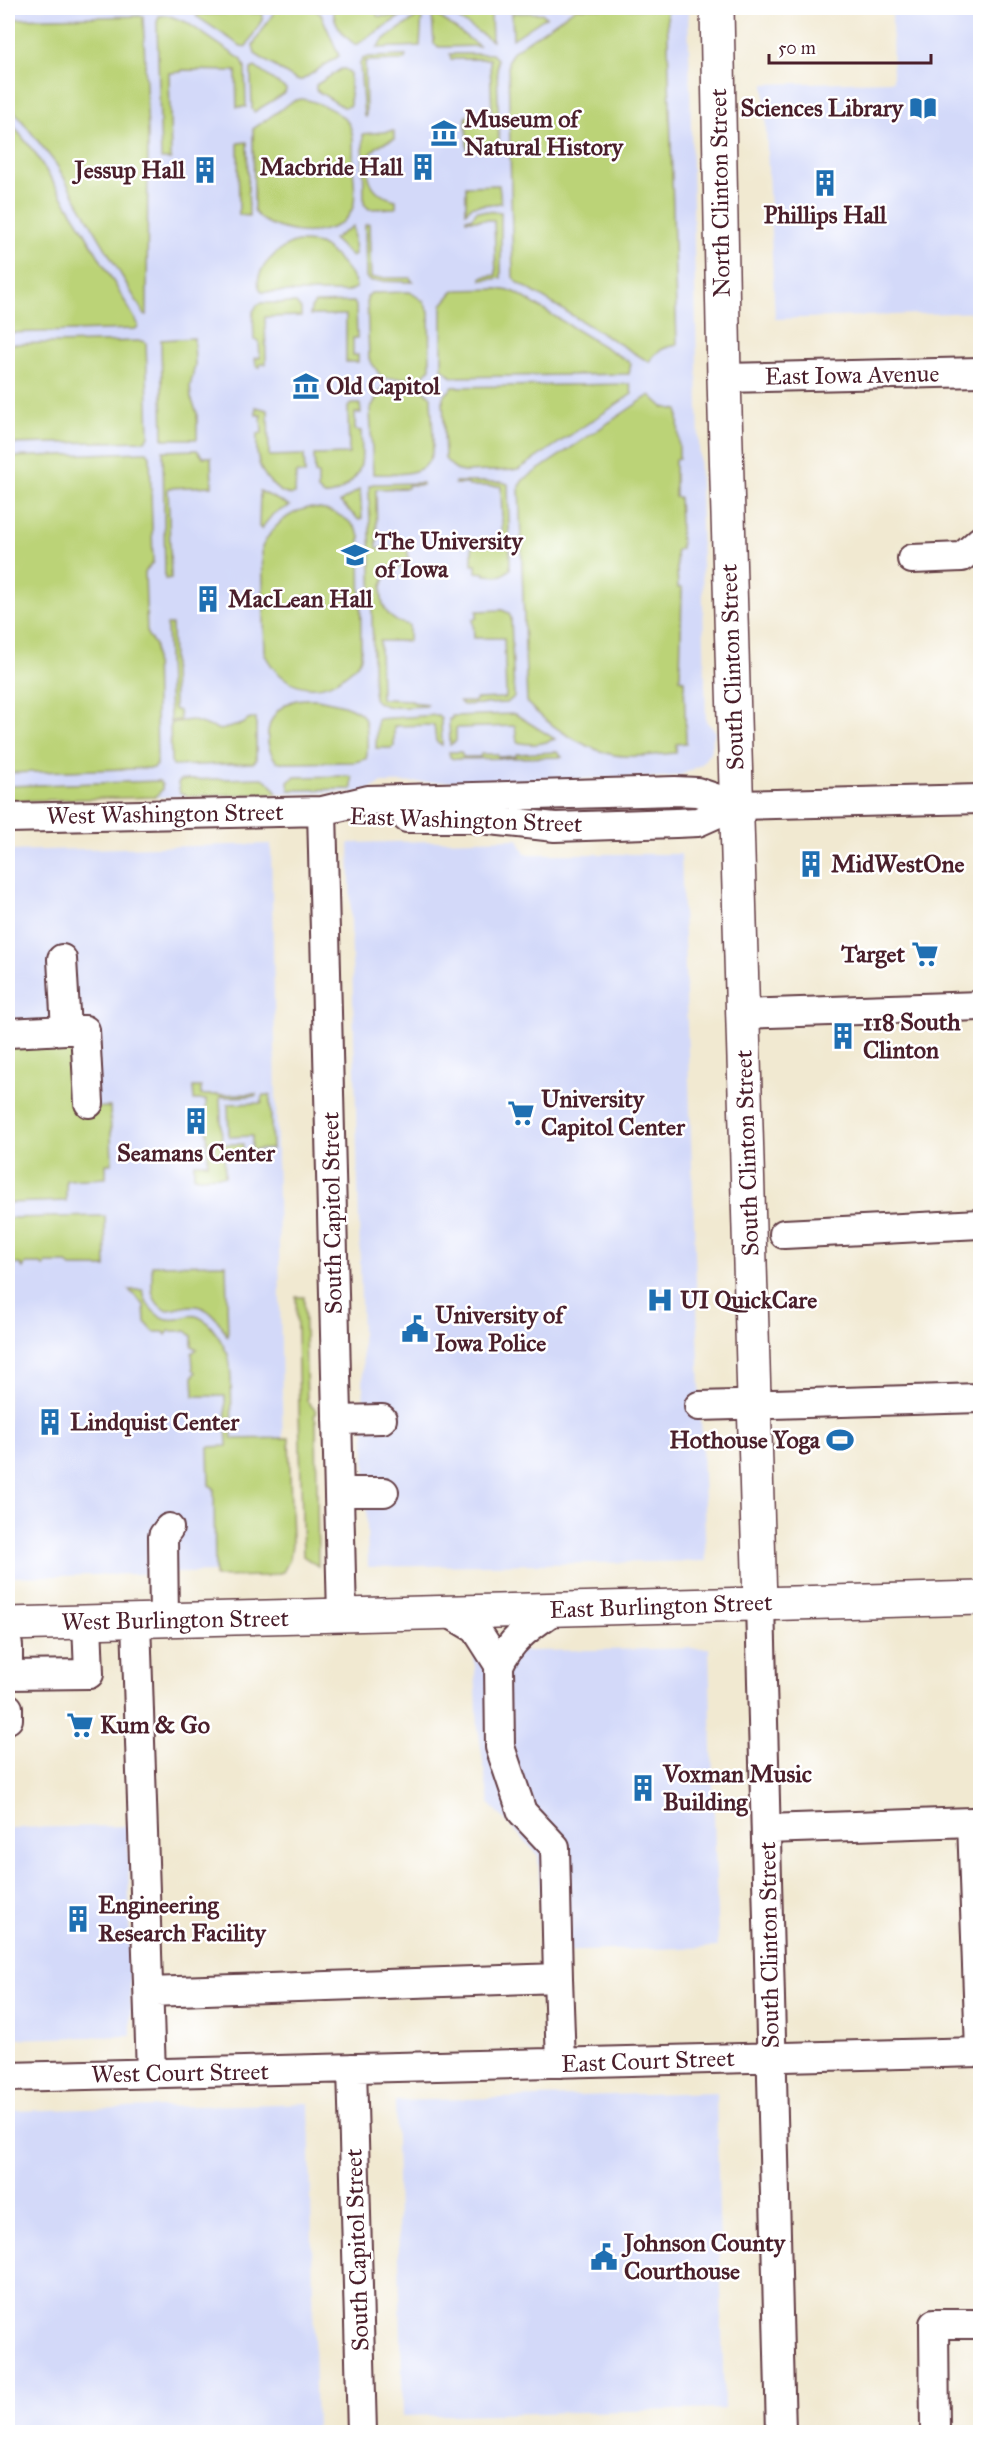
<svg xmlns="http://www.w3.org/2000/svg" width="988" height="2440" font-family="'IM FELL Great Primer',serif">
	<rect width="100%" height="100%" fill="#fff"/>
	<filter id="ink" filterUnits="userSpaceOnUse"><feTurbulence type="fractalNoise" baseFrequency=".0167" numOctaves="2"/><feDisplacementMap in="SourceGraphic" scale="12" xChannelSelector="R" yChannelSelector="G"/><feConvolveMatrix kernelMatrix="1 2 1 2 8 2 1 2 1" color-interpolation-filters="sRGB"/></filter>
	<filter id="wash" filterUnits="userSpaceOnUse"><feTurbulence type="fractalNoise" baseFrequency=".008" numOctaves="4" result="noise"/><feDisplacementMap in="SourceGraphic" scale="24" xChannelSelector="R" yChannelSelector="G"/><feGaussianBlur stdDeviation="1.35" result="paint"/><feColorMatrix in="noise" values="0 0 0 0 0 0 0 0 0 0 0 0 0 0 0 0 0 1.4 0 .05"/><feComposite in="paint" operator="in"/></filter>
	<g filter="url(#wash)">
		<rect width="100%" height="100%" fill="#f1e9d1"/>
		<path fill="#d3d9f9" d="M8,8H688L706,721L715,731L710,752L702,764L681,775L666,777L381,783L366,792L8,801Z
			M892,8H980V312L775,319L764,84L893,81Z
			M518,839L525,854H681L706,1561L368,1567L349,843Z
			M271,844L285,1551L262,1571L8,1577V851Z
			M709,1648L718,1947L544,1952L538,1855L489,1803L478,1727L474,1652Z
			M128,1826L131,2036L8,2039V1828Z
			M716,2092L724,2409L403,2416L395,2101Z
			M309,2103L316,2432H8V2111Z"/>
		<path fill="#bbd377" stroke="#827951" stroke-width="1.5" d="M333,8H377V16H401L356,45C344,37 333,23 333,8Z
			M576,8L667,9L677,345C664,347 656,351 649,362L517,282L513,277L508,60L514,51Z
			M276,9H313L321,14L339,56L302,80H296L255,54L253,45Z
			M263,13L262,20L246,47L241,46L196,16L199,14Z
			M512,13H542L546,17L513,39Z
			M422,14L420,46L377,48L384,39Z
			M432,14L441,18L479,46L439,47L434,44Z
			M491,14L492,41L453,15Z
			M167,15L186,22L242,60L245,68L246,107H237L236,71L182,70L181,72L169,73L171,159H161L157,22L159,16Z
			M143,16L148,134L147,315L144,314L56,164L8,103V19Z
			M450,54H492L497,59L499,150L479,151L478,148H467L466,116L492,114L490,59H451Z
			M406,56L404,60L365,61L366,117L364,116L360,64L362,59L368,57Z
			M255,67L286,89L285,93L254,112L252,109L251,73V69Z
			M341,69H345L350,73V106L343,107L316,90V85Z
			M301,99C314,100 342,112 349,124C355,136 353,153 353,166C353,178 357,196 353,207C344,233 306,236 284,229C273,226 259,221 254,210L253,129L293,101Z
			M8,119L35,153L84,231L138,324V327L135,329L8,333Z
			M394,131V139C390,141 384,142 380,145C364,154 365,181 378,192C383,197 389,198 396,200V208L369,209L364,204L363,134Z
			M247,142L249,216L239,215L238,143Z
			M499,185L501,203L472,206L466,212V186Z
			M477,211L501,212V278L482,280V277L496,275L494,220H466V218H471Z
			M369,224L371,278H410L413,282L369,281L366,277L365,228V225Z
			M353,226L355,255L352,257L333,239Z
			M299,242C306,242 313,242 319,244C330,249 357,276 356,288L347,292H262C247,274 282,243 299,242Z
			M498,289L515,292L631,363L629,374L452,377L442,368V305L453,292L458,290Z
			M410,292L423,301L429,311L430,368L421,378H382L369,359L367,297L371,293Z
			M354,302L356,306L357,338H353V355H358V362H346V315H310L311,308L315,303Z
			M261,303H296L301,309V316L265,317L266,364H260V367L256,366L255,358H260L259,341L254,340L253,312L257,305Z
			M194,338L195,365L190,386L191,398L197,413V439H163L161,340Z
			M143,341L146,343L149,436L145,441L8,444V344Z
			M630,384L632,394L518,470L463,472L456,470L445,459L443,397L453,387Z
			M422,388L431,397C433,457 445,477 373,474L370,409L382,389Z
			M650,395L663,407L678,410L679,458L675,459V497H679L681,549L676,550L678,588H682L680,679L684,680L686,743L676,744V753C655,754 630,759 610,754C580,746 548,725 527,703L519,486L523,480Z
			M351,404H360L361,413H355V430L361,431C361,441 363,454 361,464C358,479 338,497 323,495L318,490V474L315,473L314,455L349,454L348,407Z
			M256,407L268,410L269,456L304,455L305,474L296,473L295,494C278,498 260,473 258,458C256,450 257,441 257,434L262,433L261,415H256Z
			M197,450L203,457H211L212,486L168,488L171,578L165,579L163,451Z
			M143,452H147L150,456L153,562L145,572L147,634L155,645L157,765L154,768L8,773V457Z
			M455,482H502L508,484L510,569C500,578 501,576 485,575V573L476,572V565H472V546L503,545L501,486H469L468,484H455Z
			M422,483V485H408V488L376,489L377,548L408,547V564C404,566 398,567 394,569C376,579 378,610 395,620C399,623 405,624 409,625V641H380L381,699L412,700V702L428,704L426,706C411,706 382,712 374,698L369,486L373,484Z
			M360,489L362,518L359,520L340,502Z
			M260,491L290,506L273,514L261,529L259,527Z
			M308,508C328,508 352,517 360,536L361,658C357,666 352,670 345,675C315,698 282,687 265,655L262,547C272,527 287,513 308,508Z
			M502,610L509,613L511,618L514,697L507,703L463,705L460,702H475L476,699L505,698L506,696L504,638H474L473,619L477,618V611Z
			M167,625H172L174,709L179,711L180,720L170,721Z
			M317,699C331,702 353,705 363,716C368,722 368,751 366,759L355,762L287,763L276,761C260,739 268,711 293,701C300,698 310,699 317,699Z
			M515,714L555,739C542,744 531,746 517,742L515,726L456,728V741L450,745L449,719H452V716Z
			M438,715L441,719L442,745L436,741L434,725L394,726V746L391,748H376L377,719Z
			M256,718V760L253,763L173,766L171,761L170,723L191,720L220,730L243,724L248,720Z
			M449,752H461L463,757H480L481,754H497L498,757L516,756V754L557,752L562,757L454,759L450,757Z
			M349,776L352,777V789L289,790L288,782L294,777Z
			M263,778L271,784L277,794L188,796L180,793L178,783L181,780Z
			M159,781L162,785V790L155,797L8,801V786Z
			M71,1037L74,1108L110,1107L112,1164H106V1178L66,1180V1201L8,1203V1039Z
			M193,1087H201V1095L256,1094V1096L220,1097L222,1144H243V1152L224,1153L225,1176L194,1177V1163H208L206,1100H194Z
			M263,1095H270L272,1149L252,1150V1136L229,1137L228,1104L262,1103Z
			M105,1216L106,1267H71L66,1263H46L44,1267L41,1264H25L23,1268L20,1264L8,1265V1218Z
			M226,1264L228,1337C220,1322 209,1304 189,1306C181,1307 174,1310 165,1310C147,1298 153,1284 152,1265Z
			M129,1290H143C146,1307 158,1322 178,1319C184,1317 190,1314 196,1316C211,1320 222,1342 228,1355C233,1366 231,1422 232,1439L289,1438L292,1544L290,1559L283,1572L266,1576L215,1577L214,1488L209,1485L208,1447L227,1446L225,1396H194L193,1377L196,1372L193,1369L192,1353L197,1349L192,1346V1336L186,1331H169L166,1335L164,1332H154L145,1322L144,1305Z
			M296,1297H304L307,1401L316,1411L314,1417L316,1420L318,1566L303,1556Z"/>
	</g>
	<g filter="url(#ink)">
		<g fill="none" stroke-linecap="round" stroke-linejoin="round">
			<defs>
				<path id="minor" d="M724,378L980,372
					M912,559L962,557L980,541
					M322,811L342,1616
					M8,818L322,811L368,800L675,791L697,792L736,805L980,799
					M407,818H471L555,827L676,823L698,822L736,805
					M742,1014L980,1006
					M66,1030H85L89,1103
					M8,1033L66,1030L62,959
					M784,1234L980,1224
					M699,1406L980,1398
					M337,1420L382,1419
					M339,1492H384
					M760,1603L781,2432
					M554,1610C531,1626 511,1638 499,1665L500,1747L522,1812L555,1847L558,1978
					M449,1613L476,1629L499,1665
					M164,1620L163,1536L169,1528
					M136,1621L151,2073
					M8,1646V1675L89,1674L87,1622
					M8,1719V1708
					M766,1829L972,1822L980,2052
					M149,1992L558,1978L561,2063
					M352,2068L362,2432
					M8,2077L980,2052
					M935,2432L934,2324H980"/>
				<path id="major" d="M717,8L724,378L760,1603
					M8,1624L980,1598"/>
			</defs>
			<use href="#minor" stroke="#633d44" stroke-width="32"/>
			<use href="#major" stroke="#633d44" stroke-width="36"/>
			<use href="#minor" stroke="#fff" stroke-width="28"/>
			<use href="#major" stroke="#fff" stroke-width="33"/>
		</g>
	</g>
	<defs>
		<symbol id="library-bare" viewBox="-9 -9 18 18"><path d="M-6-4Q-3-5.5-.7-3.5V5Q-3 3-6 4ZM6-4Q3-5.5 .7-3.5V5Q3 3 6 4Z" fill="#1f6fb2" stroke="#fff" stroke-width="2.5" paint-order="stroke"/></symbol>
		<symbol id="museum-bare" viewBox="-9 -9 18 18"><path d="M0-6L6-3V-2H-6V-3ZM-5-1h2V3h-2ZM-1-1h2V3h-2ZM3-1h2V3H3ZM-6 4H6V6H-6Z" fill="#1f6fb2" stroke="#fff" stroke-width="2.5" paint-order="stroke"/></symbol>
		<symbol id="building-bare" viewBox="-9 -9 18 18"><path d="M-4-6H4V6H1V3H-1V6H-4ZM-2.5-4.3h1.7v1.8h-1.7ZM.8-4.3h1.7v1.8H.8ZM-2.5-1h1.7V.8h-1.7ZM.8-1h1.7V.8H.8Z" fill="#1f6fb2" stroke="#fff" stroke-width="2.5" paint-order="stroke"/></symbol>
		<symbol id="university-bare" viewBox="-9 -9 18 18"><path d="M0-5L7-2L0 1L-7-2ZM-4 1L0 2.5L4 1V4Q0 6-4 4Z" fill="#1f6fb2" stroke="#fff" stroke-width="2.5" paint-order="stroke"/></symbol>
		<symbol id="supermarket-bare" viewBox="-9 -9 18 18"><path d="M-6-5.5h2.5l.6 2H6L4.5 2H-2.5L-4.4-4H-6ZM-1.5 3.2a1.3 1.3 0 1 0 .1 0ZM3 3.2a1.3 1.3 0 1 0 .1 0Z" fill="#1f6fb2" stroke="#fff" stroke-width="2.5" paint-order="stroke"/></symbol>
		<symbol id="hospital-bare" viewBox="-9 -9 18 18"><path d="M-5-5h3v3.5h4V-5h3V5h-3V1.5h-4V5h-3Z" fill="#1f6fb2" stroke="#fff" stroke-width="2.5" paint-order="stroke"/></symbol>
		<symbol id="civic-bare" viewBox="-9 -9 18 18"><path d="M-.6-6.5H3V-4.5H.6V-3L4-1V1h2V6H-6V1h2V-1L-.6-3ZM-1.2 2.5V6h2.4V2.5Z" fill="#1f6fb2" stroke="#fff" stroke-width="2.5" paint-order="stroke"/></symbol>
		<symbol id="stadium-bare" viewBox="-9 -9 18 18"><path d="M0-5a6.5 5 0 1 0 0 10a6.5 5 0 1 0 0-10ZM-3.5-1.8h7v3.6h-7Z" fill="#1f6fb2" stroke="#fff" stroke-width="2.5" paint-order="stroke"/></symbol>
	</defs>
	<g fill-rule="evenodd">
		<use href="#library-bare" x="904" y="89" width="38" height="38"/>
		<use href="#museum-bare" x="425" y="114" width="38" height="38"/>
		<use href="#building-bare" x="404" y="148" width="38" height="38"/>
		<use href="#building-bare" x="186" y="151" width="38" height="38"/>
		<use href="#building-bare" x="806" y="164" width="38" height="38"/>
		<use href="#museum-bare" x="287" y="367" width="38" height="38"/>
		<use href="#university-bare" x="336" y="536" width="38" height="38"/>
		<use href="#building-bare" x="189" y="580" width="38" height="38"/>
		<use href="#building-bare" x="792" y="845" width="38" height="38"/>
		<use href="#supermarket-bare" x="906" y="935" width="38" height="38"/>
		<use href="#building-bare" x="824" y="1017" width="38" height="38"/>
		<use href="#supermarket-bare" x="502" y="1094" width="38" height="38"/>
		<use href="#building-bare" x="177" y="1102" width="38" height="38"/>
		<use href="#hospital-bare" x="641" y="1281" width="38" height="38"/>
		<use href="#civic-bare" x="396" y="1310" width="38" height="38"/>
		<use href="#building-bare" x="31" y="1403" width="38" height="38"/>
		<use href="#stadium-bare" x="821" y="1421" width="38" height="38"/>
		<use href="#supermarket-bare" x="61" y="1706" width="38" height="38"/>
		<use href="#building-bare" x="624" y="1769" width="38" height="38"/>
		<use href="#building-bare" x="59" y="1900" width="38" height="38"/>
		<use href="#civic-bare" x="585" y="2238" width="38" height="38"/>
	</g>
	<g text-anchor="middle" stroke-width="5" stroke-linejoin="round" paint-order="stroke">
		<g font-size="24" font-weight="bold" fill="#4a1f2b" stroke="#fff" text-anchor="start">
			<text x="903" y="116" text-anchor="end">Sciences Library</text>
			<text x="464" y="127">Museum of<tspan x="464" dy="28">Natural History</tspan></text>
			<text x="403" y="175" text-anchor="end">Macbride Hall</text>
			<text x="185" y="178" text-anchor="end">Jessup Hall</text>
			<text x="825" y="223" text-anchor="middle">Phillips Hall</text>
			<text x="326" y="394">Old Capitol</text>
			<text x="375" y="549">The University<tspan x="375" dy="28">of Iowa</tspan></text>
			<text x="228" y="607">MacLean Hall</text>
			<text x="831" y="872">MidWestOne</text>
			<text x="905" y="962" text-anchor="end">Target</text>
			<text x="863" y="1030">118 South<tspan x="863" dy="28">Clinton</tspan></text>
			<text x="541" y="1107">University<tspan x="541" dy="28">Capitol Center</tspan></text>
			<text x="196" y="1161" text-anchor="middle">Seamans Center</text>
			<text x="680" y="1308">UI QuickCare</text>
			<text x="435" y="1323">University of<tspan x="435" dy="28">Iowa Police</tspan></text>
			<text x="70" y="1430">Lindquist Center</text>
			<text x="820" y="1448" text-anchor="end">Hothouse Yoga</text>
			<text x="100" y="1733">Kum &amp; Go</text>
			<text x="663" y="1782">Voxman Music<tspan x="663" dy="28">Building</tspan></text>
			<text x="98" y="1913">Engineering<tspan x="98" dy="28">Research Facility</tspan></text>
			<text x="624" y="2251">Johnson County<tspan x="624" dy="28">Courthouse</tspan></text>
		</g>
		<g font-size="24" fill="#4a1f2b" stroke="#fff">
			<text transform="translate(720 193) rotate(-91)" y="8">North Clinton Street</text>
			<text transform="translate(852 375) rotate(-1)" y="8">East Iowa Avenue</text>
			<text transform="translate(732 667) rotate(-92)" y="8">South Clinton Street</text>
			<text transform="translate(165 814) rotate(-1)" y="8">West Washington Street</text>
			<text transform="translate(466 820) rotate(2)" y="8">East Washington Street</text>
			<text transform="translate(747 1153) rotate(-92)" y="8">South Clinton Street</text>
			<text transform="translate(332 1213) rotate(-91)" y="8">South Capitol Street</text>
			<text transform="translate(661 1606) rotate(-2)" y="8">East Burlington Street</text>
			<text transform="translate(175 1620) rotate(-1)" y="8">West Burlington Street</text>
			<text transform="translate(769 1945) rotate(-91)" y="8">South Clinton Street</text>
			<text transform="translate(648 2061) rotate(-2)" y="8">East Court Street</text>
			<text transform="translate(180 2073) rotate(-1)" y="8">West Court Street</text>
			<text transform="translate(357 2250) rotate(-92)" y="8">South Capitol Street</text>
		</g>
	</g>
	<rect width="988" height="2440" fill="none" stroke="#fff" stroke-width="30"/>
	<path d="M769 54v9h162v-9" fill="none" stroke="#4a1f2b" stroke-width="3"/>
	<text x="778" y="54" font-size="18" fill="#4a1f2b" stroke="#ffffff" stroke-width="4.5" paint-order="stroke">50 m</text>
</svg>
